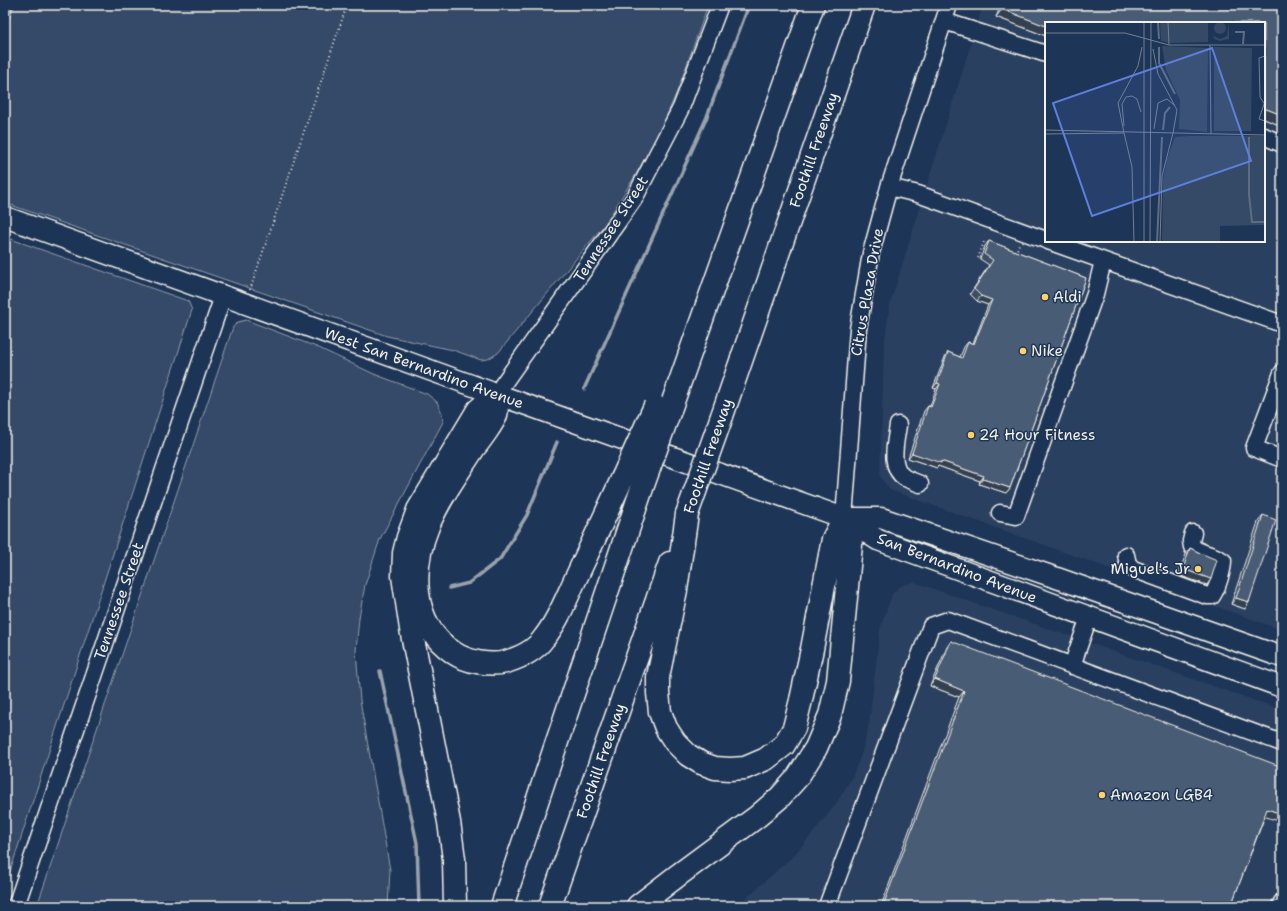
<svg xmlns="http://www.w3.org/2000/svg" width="1287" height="911" font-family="'Shantell Sans',sans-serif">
	<rect width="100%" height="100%" fill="#1d3557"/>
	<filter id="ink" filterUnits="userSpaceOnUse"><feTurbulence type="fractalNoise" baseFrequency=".025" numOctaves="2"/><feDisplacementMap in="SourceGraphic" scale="8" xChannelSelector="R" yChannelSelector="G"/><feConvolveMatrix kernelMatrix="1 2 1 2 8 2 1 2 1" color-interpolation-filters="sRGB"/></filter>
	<g filter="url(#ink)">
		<path fill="#2a4060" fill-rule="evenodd" d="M983,5H1282V630L890,490L880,477L884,346L890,304ZM1046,23H1264V241H1046Z
			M914,582L1282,710V906H737L792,857L809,838L836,804L853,775L862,752L869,724L880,629L892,594L899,587L905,584Z"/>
		<path fill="#354a67" stroke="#949ea8" d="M5,5H708L679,87L661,129L635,176L605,224L498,353L488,359L481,360L453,350L387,336L5,203Z
			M5,237L188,301L192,310L5,887Z
			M246,320L319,348L374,374L427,394L437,402L442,413L443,422L380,539L365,585L359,618L356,651L360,700L390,870L388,906H37L233,327L238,322Z"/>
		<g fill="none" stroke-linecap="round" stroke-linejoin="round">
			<path stroke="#9aa2ab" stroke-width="3.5" d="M5,27L13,5
				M584,389L706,119L749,5
				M449,588L469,583L500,559L527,515L557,442
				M380,671L417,843L419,906"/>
			<defs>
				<path id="minor" d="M944,21L1046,54
					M1264,136L1282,144
					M889,187L918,194L1046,240
					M1048,241L1282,324
					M1282,373L1254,448L1282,459
					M496,394L634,199L681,108L720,5
					M898,425C896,442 888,467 905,478C910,480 915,482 920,484
					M1000,513L1016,516L1095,294L1103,261
					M844,518L858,329L871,253L889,187L949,5
					M1126,555L1128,564L1133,569L1207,596H1212C1217,589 1223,570 1223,561C1214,554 1201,554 1192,547L1191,541L1193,533
					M1072,666L1089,617
					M16,906L223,296
					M827,906L931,626L948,620L1282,743
					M1280,906L1282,902"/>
				<path id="major" d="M5,217L496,394L844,518L878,540L1282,687
					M844,518H881L1054,577L1282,657"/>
				<path id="highway" d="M496,394C496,400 498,410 496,415C494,422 479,442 474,448C444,495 412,534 418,593C421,618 433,639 454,653C467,662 491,666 506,662C521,657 535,651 544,638C558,621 566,599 575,580C591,546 607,512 622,479
					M670,410L813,5
					M722,416L864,5
					M687,514L676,590L658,677V693L660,712L666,728L675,742L688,755L701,763L715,768L730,769L745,768L766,759L784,745L794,728L801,700L812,649L833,539L844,518
					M455,906L454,859L449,822L411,629L403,576L404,553L408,537L418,510L478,410L496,394
					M502,906L642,488
					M550,906L670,563
					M638,906L677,876L758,816L780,797L797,778L816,748L830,715L838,681L851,545L844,518"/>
			</defs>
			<use href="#minor" stroke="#f4f1e8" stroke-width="19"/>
			<use href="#major" stroke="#f4f1e8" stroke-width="23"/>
			<use href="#highway" stroke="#f4f1e8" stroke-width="25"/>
			<path stroke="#f4f1e8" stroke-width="2" stroke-dasharray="1 3" stroke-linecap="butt" d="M1016,253L1019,244
				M978,258L984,242L988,243
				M250,290L347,5"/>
			<use href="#minor" stroke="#1d3557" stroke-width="16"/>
			<use href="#major" stroke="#1d3557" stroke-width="20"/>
			<use href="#highway" stroke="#1d3557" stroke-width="22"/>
			<defs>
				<path id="highway-bridge" d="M622,479L655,406
					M642,488L670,410
					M687,514L722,416"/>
			</defs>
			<use href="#highway-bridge" stroke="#f4f1e8" stroke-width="25" stroke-linecap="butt"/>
			<use href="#highway-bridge" stroke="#1d3557" stroke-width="22"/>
		</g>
		<path fill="#3e4e64" stroke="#f4f1e8" d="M1001,5H1269L1282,10V126L996,17Z
			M989,241L1086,278L1010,488L1006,493L979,484L980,481L938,466L937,468L908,458L924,411L928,406H930L936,389L933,388L945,357L948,352L960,357L964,347L968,342L973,344L988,305L977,301L970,294L989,265L980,259L985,246Z
			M1263,515L1249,602L1245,609L1231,604L1258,522Z
			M1190,548L1200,553L1211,579L1207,585L1178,575L1186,554Z
			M951,641L1265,816L1231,906H881L959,697L930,686L947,647Z"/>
		<path fill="#324051" stroke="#f4f1e8" d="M1002,9L1046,26V36L996,17Z
			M1264,108L1282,115V126L1264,119Z
			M981,296L992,300L988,305L977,301Z
			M937,383L940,384L936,389L933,388Z
			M912,453L941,461L984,476L980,481L938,466L937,468L908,458Z
			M983,479L1010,488L1006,493L979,484Z
			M1183,569L1211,579L1207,585L1178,575Z
			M1236,598L1249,602L1245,609L1231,604Z
			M935,679L964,691L959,697L930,686Z
			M1267,809L1282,814V822L1263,816Z"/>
		<path fill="#485b74" stroke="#f4f1e8" d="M1003,5H1269L1282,10V115L1264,108V23H1046V26L1002,9Z
			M989,241L1086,278L1010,488L983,479L984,476L941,461V463L912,453L928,406L931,407L940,384L937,383L948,352L962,358L968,342L974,344L992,300L981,296L974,289L993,260L984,254Z
			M1263,515L1276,520L1249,602L1236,598Z
			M1190,548L1200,553L1217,560L1211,579L1183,569Z
			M951,641L1282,767V814L1267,809L1231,906H883L964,691L935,679Z"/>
	</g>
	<g fill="#ffd166" stroke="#1d3557" stroke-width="1.5">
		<circle cx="1045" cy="297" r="4"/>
		<circle cx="1023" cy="351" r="4"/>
		<circle cx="971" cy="435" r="4"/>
		<circle cx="1198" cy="569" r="4"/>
		<circle cx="1102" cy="795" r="4"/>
	</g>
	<g text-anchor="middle" stroke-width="3" stroke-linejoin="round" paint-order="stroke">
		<g font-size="15" fill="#f4f1e8" stroke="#1d3557">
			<text transform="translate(814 150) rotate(-71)" y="5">Foothill Freeway</text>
			<text transform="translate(611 229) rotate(-57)" y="5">Tennessee Street</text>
			<text transform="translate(867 292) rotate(-80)" y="5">Citrus Plaza Drive</text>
			<text transform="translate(424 368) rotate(20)" y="5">West San Bernardino Avenue</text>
			<text transform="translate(708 456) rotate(-71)" y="5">Foothill Freeway</text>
			<text transform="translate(957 568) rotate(21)" y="5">San Bernardino Avenue</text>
			<text transform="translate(119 601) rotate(-71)" y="5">Tennessee Street</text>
			<text transform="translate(601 761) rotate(-71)" y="5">Foothill Freeway</text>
		</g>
		<g font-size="15" fill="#f4f1e8" stroke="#1d3557" text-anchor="start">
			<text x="1053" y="302">Aldi</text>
			<text x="1031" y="356">Nike</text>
			<text x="979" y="440">24 Hour Fitness</text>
			<text x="1190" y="574" text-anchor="end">Miguel's Jr</text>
			<text x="1110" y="800">Amazon LGB4</text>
		</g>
	</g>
	<g transform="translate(1045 22)">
		<rect width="220" height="220" fill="#1d3557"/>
		<path d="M169 6a6 6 0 1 1 12 0a6 6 0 1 1-12 0ZM115,0H163V20L124,21L116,19ZM167,0L169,14L175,17L182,14L184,0V17L175,19L169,17ZM117,24L163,26L162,110L134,107L135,78L121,48ZM169,25L207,26L206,109H169ZM144,114H220V203L175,204V220H117L118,157L122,137L130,115Z" fill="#354a67"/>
		<path fill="none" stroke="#5e6d82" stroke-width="2" d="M113,0L114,17M190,10H199L198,22M114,25V41L130,72M118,108L120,91L125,85M204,115V173L207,200H220M112,220L117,115"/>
		<path fill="none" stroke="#738091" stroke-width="1" d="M123,0L124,23M0,11H80L124,23H220M165,23L166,112M108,27L113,52L132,88L128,111M220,34L214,36L215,75L220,83M219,82L214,97L220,99M79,104L77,82L81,75L87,74L92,77L96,90M109,107L113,81L122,77L129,83M0,108L220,113M79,111L87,145L89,220M79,111L73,81L93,44L97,25M0,112L79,111M99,220V0M105,220L106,0M115,220L117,154L128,111"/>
		<path fill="#5e7fdd" fill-opacity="0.15" stroke="#5e7fdd" stroke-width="2" d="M167,26L206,139L47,194L8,81Z"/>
		<rect width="220" height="220" fill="none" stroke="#f4f1e8" stroke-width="2"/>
	</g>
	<rect width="1287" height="911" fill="none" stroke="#1d3557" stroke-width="20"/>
	<rect x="10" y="10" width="1267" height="891" fill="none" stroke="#f4f1e8" stroke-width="1.5" filter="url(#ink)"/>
</svg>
